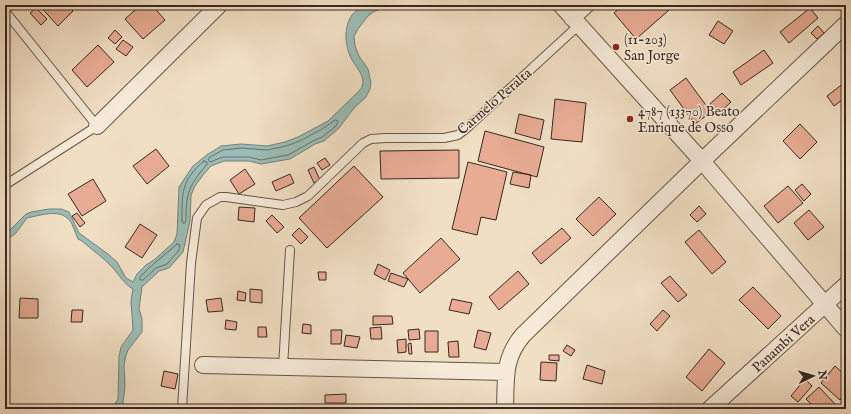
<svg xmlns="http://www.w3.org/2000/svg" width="851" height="414" font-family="'IM FELL English',serif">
	<rect width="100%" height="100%" fill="#f1dfc4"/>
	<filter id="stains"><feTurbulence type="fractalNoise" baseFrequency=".005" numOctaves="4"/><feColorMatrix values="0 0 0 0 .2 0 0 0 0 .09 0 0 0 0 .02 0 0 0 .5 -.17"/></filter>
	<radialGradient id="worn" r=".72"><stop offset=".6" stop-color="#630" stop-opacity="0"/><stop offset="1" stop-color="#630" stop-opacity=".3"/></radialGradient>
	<path fill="#9bbcb5" stroke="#738179" d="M364,5H392L375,11L368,16L358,29L354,36L355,46L359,56L368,69L371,83L370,89L366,97L354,108L339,128L324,141L315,144L290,159L261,164L249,161H224L211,166L203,175L195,186L191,195L190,221L183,252L169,268L159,271L142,287L139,309L142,319V332L128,350L126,355L124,365L125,387L122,409H112L118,399L119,357L121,347L133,330L131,301L133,289C124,284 120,276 113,268C104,258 92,250 82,241L78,239C76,234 74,229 72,224C63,207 42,215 27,218L15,234L5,241V235L26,214L31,212L49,209H61L69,212L79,233L108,254L117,262L126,278L133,282L137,274L146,265L154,260L174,242L177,234L179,187L193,166L208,154L215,150L221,146L241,144L267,146L285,142L298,137L328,121L359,91C360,89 362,88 362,86C366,77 356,67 352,60C345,47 343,28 352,15C355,11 360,8 364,5Z"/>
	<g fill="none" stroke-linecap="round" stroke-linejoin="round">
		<path stroke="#6a726a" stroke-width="1" d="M336,120L338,121L336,126L322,137L313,141L288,155L261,160L249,157H223L210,162L208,160L210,157L223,150L241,148L267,150L286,146L300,141L322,129Z
			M204,161L207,162V164C189,186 186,192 186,220L185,223H183L182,221C182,194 181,180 204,161Z
			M177,244L180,245L179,250L167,264L156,268L143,280H140V277C151,265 165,255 177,244Z"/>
	</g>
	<path fill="#e8ac95" stroke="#382820" d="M39,5H67L73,11L58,26Z
		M141,5H152L165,20L143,39L125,19Z
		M623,5H665L669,10L636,39L614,13Z
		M36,8L47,19L41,25L30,13Z
		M810,8L818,18L789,43L780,32Z
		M718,21L733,31L724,44L709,35Z
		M818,26L824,33L817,39L811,33Z
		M115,30L122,37L115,44L108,38Z
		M123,40L133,47L126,56L116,49Z
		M98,45L114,62L87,87L72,70Z
		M764,50L773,63L741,85L733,72Z
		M686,78L711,112L695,124L670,90Z
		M844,83L846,86V97L834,106L827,96Z
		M722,93L731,102L719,113L710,104Z
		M555,99L586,103L582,142L551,139Z
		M519,114L544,120L540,140L515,133Z
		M800,124L817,142L800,159L783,141Z
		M485,131L544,147L537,177L478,161Z
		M156,149L169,166L147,184L133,166Z
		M459,150V178L381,179L380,151Z
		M325,158L330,165L322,170L317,163Z
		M468,162L507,172L496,220L481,217L477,235L452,229Z
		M354,166L383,197L327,248L299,218Z
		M314,167L320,180L314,183L308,170Z
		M245,169L255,184L239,194L230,180Z
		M513,172L531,175L529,188L510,184Z
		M290,174L294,183L276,191L272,182Z
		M93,179L106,201L82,216L68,194Z
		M802,184L811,194L804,201L795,190Z
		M788,186L803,203L778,223L764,206Z
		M599,197L616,214L593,236L576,219Z
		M699,206L706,214L697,222L690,215Z
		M239,207L255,208L254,222L238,220Z
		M809,210L824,227L808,240L794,223Z
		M77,213L85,223L80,227L72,216Z
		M272,215L284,227L277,233L266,221Z
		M140,224L157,235L142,258L125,247Z
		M299,228L308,237L301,244L292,235Z
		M562,228L571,238L541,264L532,253Z
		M699,230L726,262L712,274L685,242Z
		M441,238L460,259L420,293L403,273Z
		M378,264L390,270L385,280L374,274Z
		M518,271L529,284L499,310L489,297Z
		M318,272H326V280H319Z
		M391,273L408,279L404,287L388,281Z
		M670,276L687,295L678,302L661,283Z
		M753,287L781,316L768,329L739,300Z
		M250,289L262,290V303L250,302Z
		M238,291L246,293L245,301L237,300Z
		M20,298L38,299V318H19Z
		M221,298L223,311L208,312L206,300Z
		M452,299L472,303L469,314L449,310Z
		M72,310H83L82,322H71Z
		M663,310L670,316L657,331L650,324Z
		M5,316H9V325H5Z
		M373,316H392L393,324L373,325Z
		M226,320L237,322L236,330L225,329Z
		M303,324L311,325V334L302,333Z
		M258,327H266L267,337H258Z
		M381,327L382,339H371L370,328Z
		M419,329L420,339L409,340L408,330Z
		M331,330H342L341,344H331Z
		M478,330L491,333L486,350L474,347Z
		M425,331H438V352H425Z
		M346,335L360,337L357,348L344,346Z
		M406,339V352L398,353L397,340Z
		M458,341L459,357H449L448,342Z
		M411,343L412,354H409L408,344Z
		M567,345L575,350L571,356L563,351Z
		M709,349L725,363L702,391L686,377Z
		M549,355H559V361L549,360Z
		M541,362L557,363L556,381L540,380Z
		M587,365L605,371L602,384L583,379Z
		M835,366L846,376V393L840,400L821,383Z
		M164,371L178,374L175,389L161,386Z
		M805,379L812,386L798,402L791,396Z
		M819,387L836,405L831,409H816L806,399Z
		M346,394V403H325V395Z"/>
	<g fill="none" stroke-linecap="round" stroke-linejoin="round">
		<defs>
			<path id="service" d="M5,11L97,126L5,185
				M283,367L290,250
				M182,409L191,263L197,218L206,205L220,197H226L283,205L296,202L308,196L363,143L371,139L386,138H444L458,135L468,127L579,25"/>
			<path id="minor" d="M561,5L702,161L846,329
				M572,18L586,5
				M97,126L219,5
				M203,365L506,372
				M505,409C506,380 503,358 523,335L702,161L846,24
				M710,409L846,285"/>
		</defs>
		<use href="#service" stroke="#665649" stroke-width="10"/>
		<use href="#minor" stroke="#665649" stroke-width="18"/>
		<use href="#service" stroke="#f6ead9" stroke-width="8"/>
		<use href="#minor" stroke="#f6ead9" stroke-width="16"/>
	</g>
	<g fill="#8f2418" stroke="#f6ead9" stroke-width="1.5">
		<circle cx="616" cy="47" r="4"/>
		<circle cx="630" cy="119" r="4"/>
	</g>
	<g text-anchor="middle" stroke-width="3" stroke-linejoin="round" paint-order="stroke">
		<g font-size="14" fill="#382820" stroke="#f6ead9" text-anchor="start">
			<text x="624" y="44">(11-203)<tspan x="624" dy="16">San Jorge</tspan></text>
			<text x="638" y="116">4787 (13370) Beato<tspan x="638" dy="16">Enrique de Osso</tspan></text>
		</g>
		<g font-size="14" fill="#382820" stroke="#f6ead9">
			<text transform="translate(494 101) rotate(-41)" y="5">Carmelo Peralta</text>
			<text transform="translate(783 343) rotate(-42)" y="5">Panambi Vera</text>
		</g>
	</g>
	<rect width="851" height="414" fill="none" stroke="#f1dfc4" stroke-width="20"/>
	<rect x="6" y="6" width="839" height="402" fill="none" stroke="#382820" stroke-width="2"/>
	<rect x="10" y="10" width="831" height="394" fill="none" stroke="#382820"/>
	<g transform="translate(813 376) rotate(85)" stroke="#f6ead9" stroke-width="3" paint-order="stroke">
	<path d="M0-3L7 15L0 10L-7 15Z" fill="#382820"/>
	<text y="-6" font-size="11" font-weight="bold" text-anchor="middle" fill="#382820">N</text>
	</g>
	<rect width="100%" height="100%" filter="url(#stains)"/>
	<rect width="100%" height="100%" fill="url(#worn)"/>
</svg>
